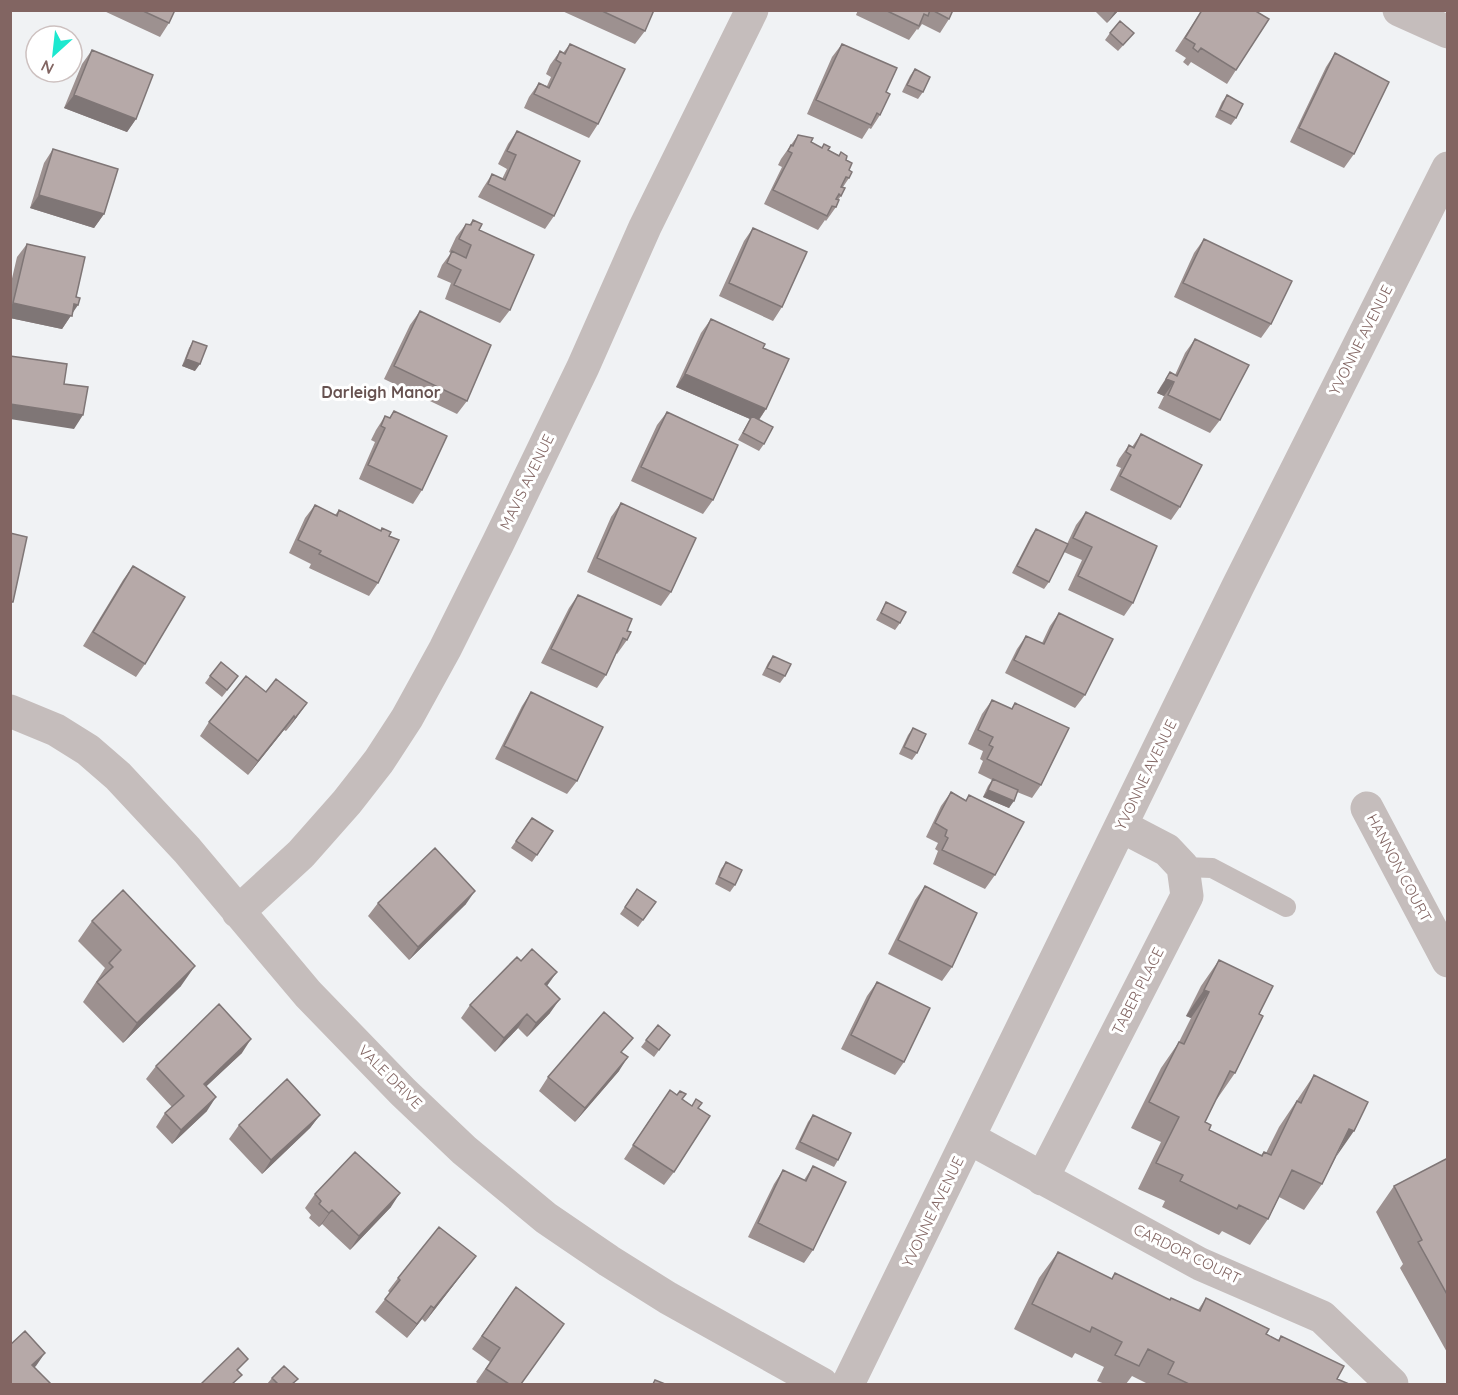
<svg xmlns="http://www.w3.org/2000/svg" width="1458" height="1395" font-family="Quicksand,sans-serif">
	<rect width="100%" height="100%" fill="#f0f2f4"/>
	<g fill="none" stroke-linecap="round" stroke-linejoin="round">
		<path stroke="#c5bdbc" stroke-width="20" d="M1183,867L1212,868L1286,907"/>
		<path stroke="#c5bdbc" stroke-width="33" d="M1399,10L1448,32
			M10,711L56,730L88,750L118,776L187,850L308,994L403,1092L464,1150L546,1218L609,1261L668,1298L822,1384
			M1367,808L1448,961
			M238,912L301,854L347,802L379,761L407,718L445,649L498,543L583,367L645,227L752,10
			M969,1138L1200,1264L1322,1317L1392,1384
			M1042,1179L1187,896L1183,867L1167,850L1121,826
			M848,1384L1238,586L1448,168"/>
	</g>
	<path fill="#9d9190" d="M104,10H175L169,23L160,37L104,11Z
		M560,10H654L645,31L635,44Z
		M858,10H953L949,19L940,33L922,24L918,30L917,29L909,40L856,15Z
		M1094,10H1119L1107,23Z
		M1202,10H1254L1236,70L1227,84L1191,62L1188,66L1183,62L1186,58L1175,51Z
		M1110,33L1129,39L1118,51L1105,40Z
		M570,44L598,124L589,138L524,108L529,97L539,83L547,86L551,77L546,74L550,65L560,51L563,53Z
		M842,44L880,115L871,129L869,128L862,139L807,114L832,57Z
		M92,50L136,119L127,132L64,108L82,64Z
		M1335,53L1354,154L1344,168L1290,142L1326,67Z
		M915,69L923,92L918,99L902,92L910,76Z
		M1227,95L1236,118L1231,125L1215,117L1222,102Z
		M517,131L554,216L545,229L478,197L483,188L492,174L502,179L507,169L498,164L508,144Z
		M798,135L822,148L824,144L828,150L839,155L841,152L846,160L849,170V178L843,187L841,196L838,200L836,207L826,221L825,220L818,230L764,204L782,167L778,165L781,159Z
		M53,149L104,214L94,228L30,208L44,163Z
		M473,220L479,230L510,310L500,323L445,299L451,283L437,277L442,265L451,253L449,252L456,237L466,224L469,225Z
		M753,228L782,307L773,321L719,296L744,241Z
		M1204,239L1271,324L1261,338L1174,297L1194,253Z
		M27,244L72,314L62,329L10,318V287L17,257Z
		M420,311L467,401L457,414L384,379L410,325Z
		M711,319L763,348L766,409L759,420L764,444L759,451L738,440L750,419L676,387L701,333Z
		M1195,339L1220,420L1210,433L1158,408L1164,396L1157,393L1161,386L1170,372L1175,375L1185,353Z
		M193,341L195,371L182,366L189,348Z
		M394,411L422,490L413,504L359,479L375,442L371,440L376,430L385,416L389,418Z
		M667,412L713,500L703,514L631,481L657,425Z
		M1141,434L1180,507L1171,520L1110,490L1121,468L1116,466L1119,459L1129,445L1132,447Z
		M621,503L671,592L661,606L587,572L611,517Z
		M315,505L335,515L339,510L389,536L378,583L369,596L309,568L311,564L289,553L305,518Z
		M1086,512L1133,603L1124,616L1068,590L1082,560L1064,552L1049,582L1044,589L1012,573L1031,536L1036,529L1067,544L1076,525Z
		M133,566L145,664L136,677L83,646L123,580Z
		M578,595L627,631V640L617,654L616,653L606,675L597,688L541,663L569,608Z
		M886,602L900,623L895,630L876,620Z
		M1059,613L1085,695L1075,708L1005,673L1017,649L1026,636L1042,643L1050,626Z
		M773,656L785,676L780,683L762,675L768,663Z
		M210,676L233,683L222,697L205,683Z
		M246,676L297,717L286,731L284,730L248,775L200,736L209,722Z
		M531,692L577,781L567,794L495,759L522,706Z
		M992,700L1011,709L1015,703L1041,785L1032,798L1017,792L1009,808L983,797L988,786L992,780L978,773L983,761L980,759L983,751L968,744L982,714Z
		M913,728L917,753L912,760L899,754L908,735Z
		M951,792L966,800L969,795L995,875L985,889L933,864L938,851L935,849L938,843L926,837L941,806Z
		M532,818L553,831L532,862L511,848Z
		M726,862L735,885L730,892L715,884L721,869Z
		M925,886L952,967L942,981L888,954L915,900Z
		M637,889L656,902L638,927L620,914Z
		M378,903L466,904L409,960L368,916Z
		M92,921L181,986L123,1043L83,1002L105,968L78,941Z
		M1219,960L1259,1014L1235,1073L1217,1099H1216L1205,1122L1209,1130L1261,1155L1264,1152L1266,1153L1279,1127L1314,1075L1336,1157L1322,1184L1304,1210L1279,1197L1268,1219L1250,1245L1222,1231L1219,1235L1162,1207L1165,1201L1138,1189L1161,1142L1131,1128L1161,1068L1179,1042L1191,1018L1186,1016L1201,986Z
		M877,982L904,1062L895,1075L841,1049L867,996Z
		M547,986L550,1013L527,1037L518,1028L495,1052L461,1018L470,1005Z
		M658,1025L670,1035L654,1057L641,1047Z
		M242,1053L206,1086L207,1111L172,1144L156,1127L165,1113L172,1107L146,1079L156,1066Z
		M623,1053L619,1071L575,1122L539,1091L548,1077Z
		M682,1099L692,1106L698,1108L674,1172L664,1185L624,1159L660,1104Z
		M320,1115L310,1128L262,1174L229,1139L239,1125Z
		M813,1115L838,1160L834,1167L795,1149L808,1122Z
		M1448,1161V1354L1400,1268L1403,1264L1376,1212L1394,1186Z
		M813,1166V1250L804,1263L748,1237L774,1184L783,1170L804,1180Z
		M315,1194L391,1207L350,1250L322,1224L319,1227L309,1218L311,1215L305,1208Z
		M1058,1252L1111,1279L1115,1273L1169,1300L1198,1310L1206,1298L1266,1334L1278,1340L1281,1336L1337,1379L1349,1384H1148L1132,1376L1126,1384H1105L1097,1381L1104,1367L1075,1353L1072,1358L1014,1329L1039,1278Z
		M466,1269L425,1322L422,1319L407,1338L375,1312L390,1293L388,1291L398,1278Z
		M516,1287L521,1384H479L476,1382L490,1362L472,1349Z
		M272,1378L294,1384H267Z"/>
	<path fill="#7f7676" d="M1116,10H1119L1107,23Z
		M74,95L136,119L127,132L64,108Z
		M39,195L104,214L94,228L30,208Z
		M13,303L74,304L78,305L62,329L10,318V307Z
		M186,359L200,364L195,371L182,366Z
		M685,374L766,409L757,422L752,416L750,419L676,387Z
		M1166,379L1174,382L1164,396L1157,393Z
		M10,404L83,415L74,429L10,419Z
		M307,703L297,717L286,731L295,718Z
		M294,716L284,730L248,775L258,761Z
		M988,790L1014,801L1009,808L983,797Z
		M475,891L466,904L409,960L418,947Z
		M195,966L181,986L123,1043L137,1023Z
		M557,972L547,986L545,984Z
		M1204,990L1209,992L1191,1018L1186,1016Z
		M560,999L550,1013L527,1037L536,1023Z
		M527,1014L518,1028L495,1052L504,1038Z
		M251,1039L242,1053L194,1098L204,1084Z
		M628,1057L619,1071L575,1122L585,1108Z
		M216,1097L207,1111L172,1144L181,1130Z
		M320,1115L310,1128L262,1174L271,1160Z
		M1349,1129L1354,1131L1336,1157Z
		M400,1193L391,1207L350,1250L359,1236Z
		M332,1210L322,1224L319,1227L329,1213Z
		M476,1256L466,1269L425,1322L434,1308Z
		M431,1306L422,1319L407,1338L417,1324Z
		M45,1353L36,1366L22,1379L32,1365Z"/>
	<path fill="#b6a9a8" stroke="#7f7676" stroke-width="1.5" d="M141,10H175L169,23Z
		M600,10H654L645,31Z
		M885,10H930L928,16L924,14L919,26Z
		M932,10H953L949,19Z
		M1202,10H1254L1269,19L1236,70L1201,48L1198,52L1193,48L1195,44L1185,38Z
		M1120,21L1134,33L1123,45L1110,33Z
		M570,44L625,69L598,124L534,94L539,83L549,88L561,63L556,60L560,51L565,54Z
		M842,44L897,68L886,92L890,94L880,115L877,113L871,125L816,100Z
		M92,50L153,75L136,119L74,95Z
		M1335,53L1389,82L1354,154L1299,128Z
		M915,69L930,77L923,92L907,85Z
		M1227,95L1243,104L1236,118L1220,110Z
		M517,131L580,161L554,216L488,184L492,174L505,180L516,155L507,151Z
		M798,135L813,138L811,142L822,148L824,144L830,147L828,150L839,156L841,152L847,156L846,160L852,163L849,170L852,172L849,178L846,177L841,187L845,188L841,196L839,194L836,199L839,200L836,207L832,206L827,216L773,190L792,153L788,151L791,145L793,146Z
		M53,149L118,169L104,214L39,195Z
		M473,220L482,224L479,230L534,255L510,310L454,285L461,270L447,263L452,251L466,258L471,245L459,239L466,224L471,225Z
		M753,228L807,252L782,307L729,283Z
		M1204,239L1292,281L1271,324L1183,283Z
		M27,244L85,257L76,297L80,298L78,305L74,304L72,316L13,303Z
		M420,311L491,345L467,401L394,366Z
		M711,319L765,344L763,348L789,359L766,409L685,374Z
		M1195,339L1249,365L1220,420L1168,395L1174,382L1166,379L1170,372L1177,376Z
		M193,341L207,346L200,364L186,359Z
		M10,356L67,364L64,384L88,387L83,415L10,404Z
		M394,411L447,436L422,490L368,465L385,428L381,426L385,416L390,418Z
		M667,412L738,445L713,500L641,467Z
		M752,416L773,427L764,444L743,433Z
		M1141,434L1202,465L1180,507L1120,476L1131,455L1126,452L1129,445L1134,448Z
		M621,503L696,538L671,592L597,558Z
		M315,505L337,516L339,510L381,531L382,528L391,532L389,536L399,540L378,583L319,554L321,551L298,540Z
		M1086,512L1157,546L1133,603L1078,576L1092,547L1073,538Z
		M1036,529L1068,544L1049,582L1017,566Z
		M10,533L27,537L13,602H10Z
		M133,566L185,597L145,664L93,632Z
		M578,595L632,619L627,631L631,632L627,640L623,638L606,675L551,649Z
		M886,602L906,612L900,623L881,613Z
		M1059,613L1113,639L1085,695L1014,660L1026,636L1044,644Z
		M773,656L791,664L785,676L767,668Z
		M221,662L238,676L227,690L210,676Z
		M246,676L266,692L276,679L307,703L295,718L294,716L258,761L209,722Z
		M531,692L603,727L577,781L504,746Z
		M992,700L1012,709L1015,703L1069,728L1041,785L987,759L993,747L989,745L993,737L978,730Z
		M913,728L926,734L917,753L904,747Z
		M993,779L1018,790L1014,801L988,790Z
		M951,792L966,801L969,795L1024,822L995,875L942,850L948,838L945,836L947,830L935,823Z
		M532,818L553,831L537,855L516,841Z
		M435,848L475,891L418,947L378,903Z
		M726,862L742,870L735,885L719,877Z
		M925,886L977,913L952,967L898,940Z
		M637,889L656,902L643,920L625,907Z
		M123,890L195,966L137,1023L97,982L113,967L109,963L121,950L92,921Z
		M532,949L557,972L545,984L560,999L536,1023L527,1014L504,1038L470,1005L517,957L521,961Z
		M1219,960L1273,986L1259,1014L1263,1016L1235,1073L1230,1071L1205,1122L1211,1125L1209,1130L1262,1156L1264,1152L1271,1155L1297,1101L1301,1103L1314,1075L1368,1102L1354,1131L1349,1129L1322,1184L1292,1170L1268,1219L1239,1205L1237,1209L1180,1181L1183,1175L1156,1163L1179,1117L1149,1102L1179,1042L1184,1044L1209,992L1204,990Z
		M877,982L930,1008L904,1062L851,1035Z
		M219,1004L251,1039L204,1084L216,1097L181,1130L165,1113L184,1096L156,1066Z
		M604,1012L633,1038L621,1052L628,1057L585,1108L548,1077Z
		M658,1025L670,1035L659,1050L646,1040Z
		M287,1079L320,1115L271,1160L239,1125Z
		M670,1090L677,1095L680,1091L686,1094L682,1099L692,1106L696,1099L702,1103L698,1108L710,1116L674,1172L633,1145Z
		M813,1115L851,1133L838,1160L800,1142Z
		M355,1152L400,1193L359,1236L332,1210L329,1213L319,1204L321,1201L315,1194Z
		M1446,1159L1448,1161V1296L1418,1242L1422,1240L1394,1186Z
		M813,1166L846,1182L813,1250L758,1223L783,1170L806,1181Z
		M439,1227L476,1256L434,1308L431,1306L417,1324L385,1299L400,1280L398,1278Z
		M1058,1252L1112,1279L1115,1273L1170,1300L1171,1298L1200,1311L1206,1298L1269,1329L1266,1334L1279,1341L1281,1336L1344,1366L1337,1379L1349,1384H1189L1168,1374L1174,1362L1148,1349L1139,1366L1115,1355L1122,1342L1092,1327L1090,1332L1032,1304Z
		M516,1287L564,1324L521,1384H509L486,1369L500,1348L482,1336Z
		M25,1331L45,1353L32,1365L51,1384H10V1345Z
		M238,1348L248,1359L237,1370L242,1375L232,1384H201Z
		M284,1366L298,1379L292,1384H278L272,1378Z
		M655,1380L665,1384H653Z"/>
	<g text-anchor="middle" stroke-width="6" stroke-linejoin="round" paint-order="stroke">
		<g font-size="15" fill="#826562" stroke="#fff">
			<text transform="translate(1361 340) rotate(-63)" y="5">YVONNE AVENUE</text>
			<text transform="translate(527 482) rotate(-64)" y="5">MAVIS AVENUE</text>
			<text transform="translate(1146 775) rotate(-64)" y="5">YVONNE AVENUE</text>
			<text transform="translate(1399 868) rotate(62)" y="5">HANNON COURT</text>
			<text transform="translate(1138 991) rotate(-63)" y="5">TABER PLACE</text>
			<text transform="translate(390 1077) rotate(45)" y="5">VALE DRIVE</text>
			<text transform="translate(933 1212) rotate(-64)" y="5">YVONNE AVENUE</text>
			<text transform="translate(1187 1254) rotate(26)" y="5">CARDOR COURT</text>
		</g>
		<g font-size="16" font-weight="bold" fill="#675250" stroke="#fff">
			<text x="381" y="398">Darleigh Manor</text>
		</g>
	</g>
	<rect width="1458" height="1395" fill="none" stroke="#826562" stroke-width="24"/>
	<g transform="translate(54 54) rotate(207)"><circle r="28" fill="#ffffff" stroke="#cdc1c0" stroke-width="1.5"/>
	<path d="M0-4.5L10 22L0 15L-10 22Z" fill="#1ce8cf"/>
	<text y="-9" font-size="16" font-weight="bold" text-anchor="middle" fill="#826562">N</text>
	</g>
</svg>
